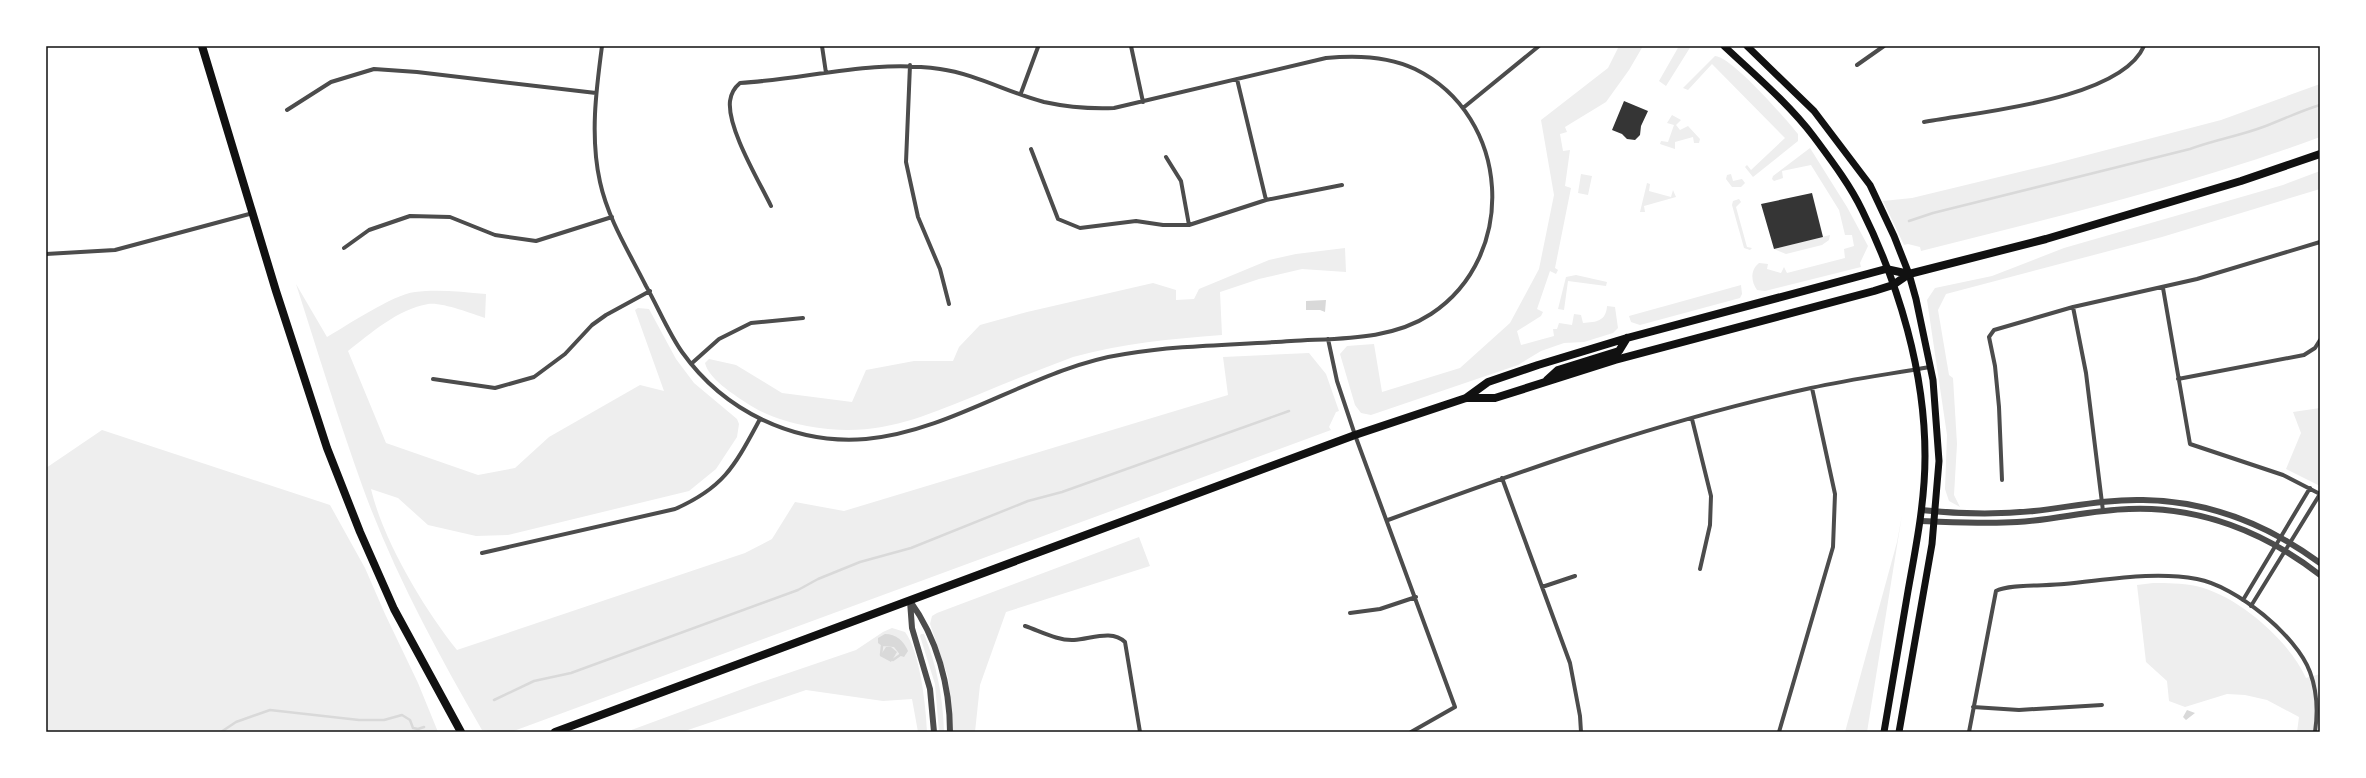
<svg xmlns="http://www.w3.org/2000/svg" width="2366" height="778" font-family="Mulish,sans-serif">
	<rect width="100%" height="100%" fill="#fff"/>
	<path fill="#eee" d="M1619,46H1643L1629,70L1606,102L1565,127L1567,132L1560,134L1563,151L1570,150L1565,186L1571,188L1555,268L1558,270L1556,274L1550,271L1537,309L1543,312L1541,316L1517,331L1521,345L1554,336L1553,329H1557L1559,323L1572,325L1574,314L1581,315L1583,323C1597,322 1606,321 1607,306L1615,307L1618,328L1613,333L1584,342L1564,343L1541,351L1518,365L1371,415L1361,413L1355,405L1340,354L1347,346L1374,344L1382,392L1460,368L1510,323L1539,269L1554,195L1541,120L1608,68Z
		M1679,46H1691L1666,86L1659,81Z
		M1715,56C1731,56 1786,119 1798,134V141L1753,177L1745,167L1747,165L1751,170L1785,138L1712,64L1688,90L1683,88Z
		M2320,84V137C2190,185 2055,217 1921,251L1920,247L1908,244L1904,245L1883,201L1912,198L2049,165L2221,120Z
		M1672,115L1681,120L1676,125L1680,130L1688,126L1700,139L1699,143H1694L1693,137L1675,142V149L1660,144L1661,141L1668,142L1674,125L1667,123Z
		M1810,148L1847,207L1868,246L1860,263L1861,267L1765,291L1757,290C1751,282 1750,270 1759,263L1768,264L1767,269L1781,273L1784,267L1787,273L1845,258L1844,249L1854,246L1852,235H1845L1839,210L1811,165L1782,171L1783,178L1774,181L1772,179L1773,176Z
		M2320,171V189L2162,237L1946,294L1938,310L1949,375L1953,378L1957,444L1954,495L1960,507L1949,501L1945,489L1947,435L1927,300L1935,288L1992,276L2064,248L2283,185Z
		M1581,174L1592,176L1588,195L1578,193Z
		M1731,174L1733,181L1742,179L1745,183L1741,187H1732L1726,179L1727,175Z
		M1647,183L1650,184L1649,191L1671,197L1673,190L1676,197L1644,206L1645,212H1640Z
		M1739,199L1741,202L1736,207L1747,247L1752,248L1750,250L1744,248L1732,205L1733,201Z
		M1830,235L1829,240L1822,245L1786,254L1774,249Z
		M1345,248L1346,272L1302,269L1259,279L1220,292L1222,335C1170,339 1124,343 1073,357C1042,369 1012,380 982,393C920,418 876,439 807,426C785,422 764,415 745,402C732,393 709,379 705,363L709,359L736,365L782,393L852,402L866,370L914,361H953L959,347L980,325L1027,312L1153,283L1176,290V300L1194,299L1199,289L1269,260L1296,254Z
		M1576,275L1607,282L1606,286L1568,281L1564,310L1558,309L1566,277Z
		M296,284L327,337C348,325 392,295 415,292C438,289 462,292 486,294L485,318C470,313 442,302 428,304C398,309 371,333 348,351L386,443L478,475L515,468L549,437L640,385L664,391L635,310L638,308L649,309L676,359L694,383L737,419L739,424L737,437L716,469L689,491L508,535L476,536L428,525L398,498L371,489C383,540 424,609 457,650L745,553L772,539L795,502L844,511L1228,395L1223,357L1309,353L1326,374L1339,411L1336,412L1329,427L1331,430L511,732L482,730C437,652 394,573 363,488C339,421 318,353 296,284Z
		M1741,285L1742,294L1740,298L1640,325L1631,322L1629,316Z
		M2320,408V486L2286,469L2301,433L2293,412Z
		M102,430L330,505L365,568L385,614L418,683L438,732H46V468Z
		M1902,515L1867,732H1845L1897,542Z
		M1139,537L1150,566L1006,612L980,685L975,732H953L948,677L930,624L932,616L937,613Z
		M2153,583C2167,583 2181,583 2196,586C2237,595 2289,640 2306,678L2320,674V732H2297L2299,717L2267,700L2245,695L2227,694L2185,707L2169,701L2167,681L2146,662L2137,585Z
		M892,628L905,632C920,651 926,707 927,732H918L912,699L883,701L806,690L682,732H626L756,684L856,650L883,632Z
		M921,634H924C937,666 943,697 944,732H939L935,684L920,636Z"/>
	<path fill="#d9d9d9" d="M1326,300L1325,312L1320,310H1306V301Z
		M885,634C896,634 904,641 908,651L904,657L901,656L894,647L882,646L878,643V638Z
		M886,647H891L897,652L891,662L880,656Z
		M2187,710L2195,713L2186,720L2183,717Z"/>
	<g fill="none" stroke-linecap="round" stroke-linejoin="round">
		<path stroke="#d9d9d9" stroke-width="2.5" d="M1909,221L1933,213L2190,149C2214,140 2239,136 2263,127C2282,120 2300,111 2320,105
			M881,655L882,646
			M893,660L900,655
			M494,700L534,681L571,673L798,590L818,579L860,562L911,548L1028,501L1062,492L1289,411
			M221,732L236,722L270,710L359,720H384L402,715L410,720L413,728L418,729L424,727"/>
	</g>
	<path fill="#353535" d="M1624,101L1648,111L1641,126L1640,135L1635,140L1627,139L1622,134L1612,130Z
		M1812,193L1823,237L1774,249L1761,204Z"/>
	<g fill="none" stroke-linecap="round" stroke-linejoin="round">
		<path stroke="#4c4c4c" stroke-width="4" d="M602,46C596,91 590,137 600,182C608,219 629,252 646,286C658,307 668,332 682,352C724,411 794,445 866,439C955,431 1036,367 1125,354C1180,345 1236,345 1291,341C1338,338 1390,341 1431,314C1519,256 1511,116 1415,69C1388,56 1356,55 1326,58L1114,108C1090,109 1067,107 1044,102C1009,93 976,74 940,69C873,59 807,79 740,83C734,88 731,93 730,101C727,128 759,181 771,206
			M822,46L826,73
			M1131,46L1143,102
			M910,65L906,162L918,217L940,269L949,304
			M1857,65L1884,46
			M1237,79L1266,200
			M1021,93L1038,47
			M1463,108L1539,46
			M287,110L331,82L374,69L417,72L596,93
			M1924,122C1977,112 2121,100 2144,46
			M1031,149L1058,219L1080,228L1136,221L1163,225H1189L1266,200L1342,185
			M1166,157L1181,181L1189,225
			M344,248L369,230L410,216L450,217L495,235L536,241L612,217
			M46,254L115,250L253,213
			M2163,288L2190,444L2283,475L2320,494
			M2073,307L2086,373L2103,511
			M1328,339L1337,381L1355,435L1455,707L1411,732
			M691,364L719,339L751,323L803,318
			M433,379L495,388L534,377L565,354L592,325L606,315L650,291
			M2178,379L2304,355L2315,348L2320,340
			M1692,419L1711,496L1710,525L1700,569
			M1502,478L1570,663L1580,716L1581,732
			M2002,480L1999,407L1995,366L1989,337L1994,330L2073,307L2197,279L2320,242
			M1388,520C1526,469 1667,419 1811,388C1851,379 1891,374 1930,367
			M482,553L675,509C725,487 735,465 760,419
			M1542,587L1575,576
			M2243,600L2310,488
			M2251,606L2320,494
			M1350,613L1380,609L1416,597
			M1025,626C1040,631 1058,641 1074,640C1091,639 1112,629 1125,642L1140,732
			M1973,707L2019,710L2102,705
			M1779,732L1833,547L1835,494L1812,388
			M1969,732L1996,591C2007,584 2048,586 2064,584C2108,580 2153,571 2197,579C2236,586 2297,636 2310,672C2317,691 2318,712 2315,732"/>
		<path stroke="#4c4c4c" stroke-width="6" d="M1921,510C1959,514 1996,515 2034,511C2070,507 2106,499 2143,500C2209,501 2267,524 2320,563
			M1920,521C1952,522 1985,524 2017,522C2054,520 2091,510 2129,509C2199,506 2265,532 2320,575
			M910,601C937,638 950,686 950,732
			M910,601L912,628L930,689L934,732"/>
		<path stroke="#111" stroke-width="7" d="M1724,46C1755,75 1789,104 1814,137C1831,160 1850,185 1862,210C1899,285 1925,372 1925,456C1925,502 1916,546 1908,591C1900,638 1892,685 1884,732
			M1747,46L1814,111L1870,185L1894,236L1909,274L1916,299L1933,380L1939,461L1932,544L1899,732"/>
		<path stroke="#111" stroke-width="8" d="M202,46L276,291L327,448L360,532L394,609L461,732
			M1547,380L1558,370L1619,351L1627,338
			M1466,398L1488,382L1538,365L1627,338L1886,269L1909,274
			M555,732L1355,435L1466,398H1495L1615,360L1874,291L1893,285L1909,274L2046,239L2241,181L2320,154"/>
	</g>
	<rect width="2366" height="778" fill="none" stroke="#ffffff" stroke-width="94"/>
	<rect x="47" y="47" width="2272" height="684" fill="none" stroke="#111" stroke-width="1.5"/>
</svg>
